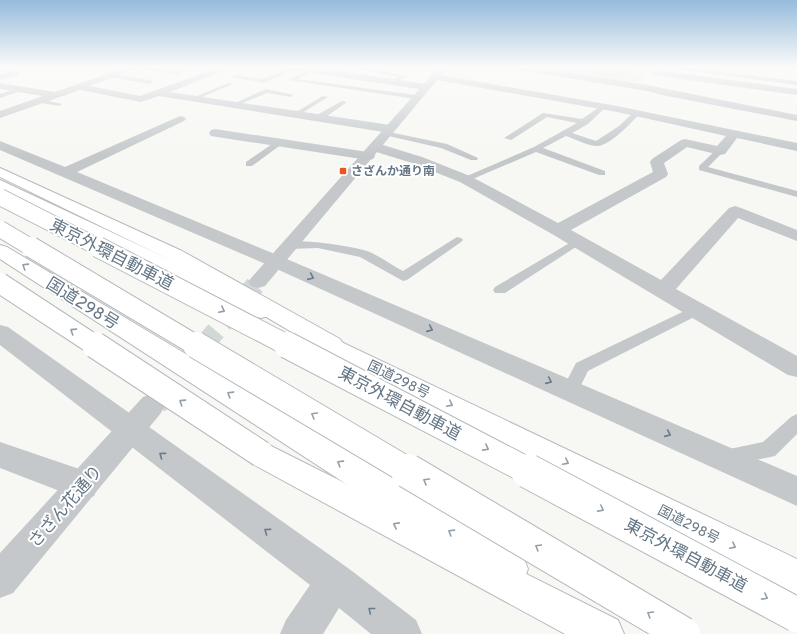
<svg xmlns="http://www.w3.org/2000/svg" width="797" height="634" font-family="Overpass,'Noto Sans JP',sans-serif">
	<rect width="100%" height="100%" fill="#f7f7f3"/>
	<path fill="#e7e8e6" d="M533,67H648L642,81L625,82Z"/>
	<path fill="#d7ded4" d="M550,67H634L628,76L611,77Z"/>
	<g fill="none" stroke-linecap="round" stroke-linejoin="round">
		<path stroke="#d2d7d8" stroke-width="20" stroke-dasharray="20 10" stroke-linecap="butt" d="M203,346L258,282"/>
		<path stroke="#d2d7d8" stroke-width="26" stroke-dasharray="26 14" stroke-linecap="butt" d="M155,403L204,345"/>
		<defs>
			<path id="trunk" d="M0,180L269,306L272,311L269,316L261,318L253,316L0,190Z
				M0,245L7,247L523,556L528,569L523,582L510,587L497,582L0,259Z
				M314,329L797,559V596L306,343L302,337L306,331Z"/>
			<path id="motorway" d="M0,168L182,251L340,339L344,345L340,351L332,354L324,351L168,259L0,177Z
				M261,441L618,620L624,634H565L251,463L246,454L251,445Z"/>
		</defs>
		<use href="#trunk" stroke="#b6babd" stroke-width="2"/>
		<use href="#motorway" stroke="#b6babd" stroke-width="2"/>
		<path fill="#c4c8cb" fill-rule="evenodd" d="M292,67L298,68L264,83L232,77L235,75L263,79Z
			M314,67H322L298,79L416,95L419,97L416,99L288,80Z
			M347,67H361L408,76L392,84L389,82L390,81L399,77Z
			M427,67H441L445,69L442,71Z
			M664,67H682L797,81V85Z
			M111,74L150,80L153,82L150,84L109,77Z
			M228,83L233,84L197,99L192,98Z
			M22,87L25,89L24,90L0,98V94Z
			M266,89L294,95L291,97L267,93L238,105L233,104Z
			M323,96L328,97L299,115L293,114Z
			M39,99L62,104L59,106L37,102L36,101Z
			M342,101L347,102L323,119H317V115Z
			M601,106L606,107L588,124L572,133L596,141L619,126L634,112L640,113C633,122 607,148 596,146C586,145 575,139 566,136L543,148L605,171V175H599L536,152L468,181H462L460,179L534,147L577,123L547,117L511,140L504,138L543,113L582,119Z
			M384,131L447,144L478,158L477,160H471L441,148L384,135Z
			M275,142L282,144L252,166H246V162Z
			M717,149H720L724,151L708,167L797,191V197L699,170V166Z
			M457,237L461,238L463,240L461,242L407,280L403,281L360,257L318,248L288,249L282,246C290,235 354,247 367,251C380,256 391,265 403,271Z
			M578,238L584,241L582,243L505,293H495L493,290L495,287Z
			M697,305L702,307L704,310L702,313L588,371L576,395L570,397L564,395L562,390L576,363Z
			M797,414V434L775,456L727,466L720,463L718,457L720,451L763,442L791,417Z"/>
		<path fill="#c4c8cb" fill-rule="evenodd" d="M0,67L16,68L20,71L18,75L0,80V74L7,72H0Z
			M127,67H140L90,86L140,96L220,67H233L170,92L390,125L396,129L390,133L159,96L141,102L80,90L0,118V111L43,96L0,89V83L55,92Z
			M144,67H165L181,70L182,72L178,75L148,70Z
			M289,67H312L425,84L430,87L425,90L293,70Z
			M656,70L797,89V95L653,75V71Z
			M435,74L617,106L797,143V151L737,138L725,154L720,155L687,147L664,163L668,174L666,177L571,230L661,280L729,208L735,206L741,208L797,230V241L738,218L676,289L797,356V377L788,375L552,234L460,182L412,163L370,150L369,147L370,144H380L422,157L470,176L558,223L653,172L650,162L652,159L681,140L685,139L717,146L726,136L617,112L432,79L430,77Z
			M647,85L797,115V121L662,95L644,90L642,88Z
			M180,116L184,117L186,119L184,121L77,172L282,257L797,476V506L268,265L0,150V141L65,167Z
			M215,129L368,152L373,153L375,156L373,159L368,160L211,136L209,133L211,130Z
			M0,325L8,327L348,568L416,620L422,634H371L339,608L323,634H280L286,620L310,585L0,345Z
			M0,442L94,474L99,485L94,496L83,500L0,468Z"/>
		<path fill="#c4c8cb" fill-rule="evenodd" d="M439,67H448L265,286L258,288L251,286L248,282L251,278Z
			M515,67H536L647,85L652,88L647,91L519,70Z
			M152,394L161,397L165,405L161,413L13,593L0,598V553L143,397Z"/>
		<use href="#trunk" fill="#fff" fill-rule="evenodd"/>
		<use href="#motorway" fill="#fff" fill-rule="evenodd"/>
		<defs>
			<path id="motorway-bridge-far3" d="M0,197L100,248
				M0,229L32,248"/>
			<path id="motorway-bridge-far2" d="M31,247L197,346
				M98,247L289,346
				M0,283L96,346"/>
			<path id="motorway-bridge-far1" d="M95,345L261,454
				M196,345L410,472
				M287,345L530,472"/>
			<path id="motorway-bridge" d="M408,471L683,634
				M528,471L797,615"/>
		</defs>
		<use href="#motorway-bridge-far3" stroke="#b6babd" stroke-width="18" stroke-linecap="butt"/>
		<use href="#motorway-bridge-far2" stroke="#b6babd" stroke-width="22" stroke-linecap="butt"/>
		<use href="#motorway-bridge-far1" stroke="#b6babd" stroke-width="28" stroke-linecap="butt"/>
		<use href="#motorway-bridge" stroke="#b6babd" stroke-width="36" stroke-linecap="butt"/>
		<use href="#motorway-bridge-far3" stroke="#fff" stroke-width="16"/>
		<use href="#motorway-bridge-far2" stroke="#fff" stroke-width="20"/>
		<use href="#motorway-bridge-far1" stroke="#fff" stroke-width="26"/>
		<use href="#motorway-bridge" stroke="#fff" stroke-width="34"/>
	</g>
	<defs><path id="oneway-chevron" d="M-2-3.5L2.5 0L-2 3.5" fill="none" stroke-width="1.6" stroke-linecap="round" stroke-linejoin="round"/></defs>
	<g stroke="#929faa">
		<use href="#oneway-chevron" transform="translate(25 266) rotate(-148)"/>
		<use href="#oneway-chevron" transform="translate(222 310) rotate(27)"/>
		<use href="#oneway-chevron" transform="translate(73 331) rotate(-147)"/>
		<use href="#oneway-chevron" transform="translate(230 394) rotate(-148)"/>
		<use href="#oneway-chevron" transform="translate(182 402) rotate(-147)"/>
		<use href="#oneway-chevron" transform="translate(450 404) rotate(26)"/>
		<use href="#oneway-chevron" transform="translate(314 415) rotate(-150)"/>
		<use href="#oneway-chevron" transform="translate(486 448) rotate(28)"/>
		<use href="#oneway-chevron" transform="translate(566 462) rotate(26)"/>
		<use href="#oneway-chevron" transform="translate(340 463) rotate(-148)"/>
		<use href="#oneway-chevron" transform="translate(426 481) rotate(-150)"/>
		<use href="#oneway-chevron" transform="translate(601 509) rotate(28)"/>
		<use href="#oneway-chevron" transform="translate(396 525) rotate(-152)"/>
		<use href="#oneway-chevron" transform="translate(451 532) rotate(-148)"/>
		<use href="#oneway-chevron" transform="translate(733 546) rotate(27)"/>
		<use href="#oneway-chevron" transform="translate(538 547) rotate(-149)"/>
		<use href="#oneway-chevron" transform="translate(765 597) rotate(28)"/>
		<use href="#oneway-chevron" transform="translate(650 614) rotate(-149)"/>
	</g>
	<g stroke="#697a88">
		<use href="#oneway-chevron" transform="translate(311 277) rotate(24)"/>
		<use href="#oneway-chevron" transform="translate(430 329) rotate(24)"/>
		<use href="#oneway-chevron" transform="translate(549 381) rotate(24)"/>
		<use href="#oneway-chevron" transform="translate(668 434) rotate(24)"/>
		<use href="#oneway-chevron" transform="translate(162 455) rotate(-144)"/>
		<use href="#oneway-chevron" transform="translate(267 531) rotate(-144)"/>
		<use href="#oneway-chevron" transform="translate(371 610) rotate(-141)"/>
	</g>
	<linearGradient id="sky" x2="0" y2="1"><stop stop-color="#96bbdc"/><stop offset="0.43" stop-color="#fbfbfa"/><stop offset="1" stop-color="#fbfbfa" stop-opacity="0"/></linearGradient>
	<rect width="797" height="156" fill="url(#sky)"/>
	<rect fill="#ea5520" stroke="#fff" stroke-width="1.5" x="339" y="167" width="8" height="8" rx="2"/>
	<g text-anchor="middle" stroke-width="4" stroke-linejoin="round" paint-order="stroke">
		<g font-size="12" font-weight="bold" fill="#647685" stroke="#fff" text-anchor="start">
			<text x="351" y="175">さざんか通り南</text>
		</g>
		<g font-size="14" fill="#647685" stroke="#fff">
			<text transform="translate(399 379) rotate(26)" y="5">国道298号</text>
			<text transform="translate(689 524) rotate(27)" y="5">国道298号</text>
		</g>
		<g font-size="17" fill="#647685" stroke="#fff">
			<text transform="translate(112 254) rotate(27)" y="6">東京外環自動車道</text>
			<text transform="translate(83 303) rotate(32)" y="6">国道298号</text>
			<text transform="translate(400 403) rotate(28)" y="6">東京外環自動車道</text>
			<text transform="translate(65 506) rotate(-49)" y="6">さざん花通り</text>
			<text transform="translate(686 555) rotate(28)" y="6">東京外環自動車道</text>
		</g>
	</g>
</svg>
